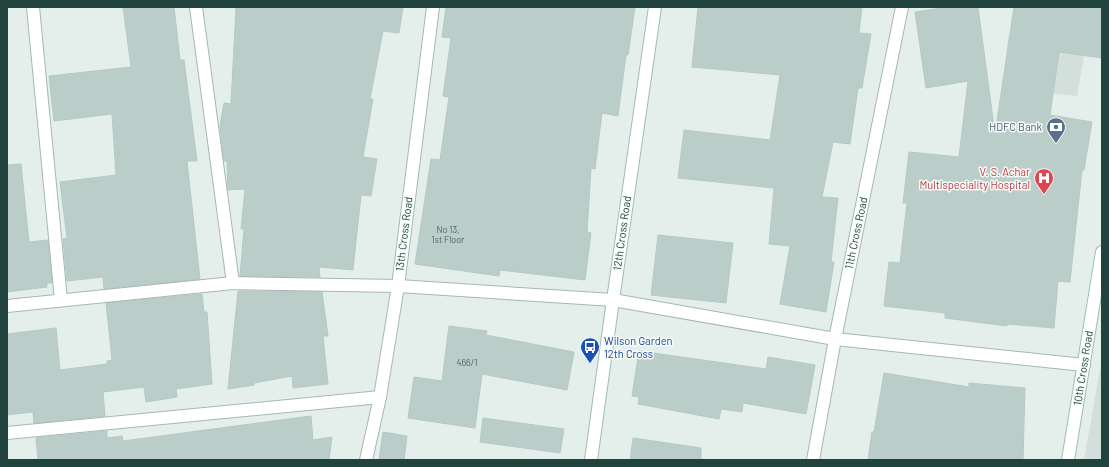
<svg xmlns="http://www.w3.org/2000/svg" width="1109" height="467" font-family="Barlow,sans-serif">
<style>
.built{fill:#d2dfda}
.building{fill:#bbcdc8;stroke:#b5c9c4}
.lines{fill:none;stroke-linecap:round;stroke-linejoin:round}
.minor-casing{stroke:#a6b8b4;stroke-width:14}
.secondary-casing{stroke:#a1bcb6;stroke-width:14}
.minor{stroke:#fff;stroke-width:12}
.secondary{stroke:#fff;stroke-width:12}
.labels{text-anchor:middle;stroke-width:3;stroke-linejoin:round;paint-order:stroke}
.number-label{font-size:9px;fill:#486660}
.service-label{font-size:11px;fill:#4e5e75;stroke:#f5fbf8;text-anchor:end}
.health-label{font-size:11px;fill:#be3a42;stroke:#f5fbf8;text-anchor:end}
.street-label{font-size:11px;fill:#21433e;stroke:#f5fbf8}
.transit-label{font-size:11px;fill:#164399;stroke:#f5fbf8;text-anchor:start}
</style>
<rect width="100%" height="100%" fill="#e4efeb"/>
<g class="built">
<path d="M1008,38L1085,51L1077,96L1006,89Z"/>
<path d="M1102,358V460H1084Z"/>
</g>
<g class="building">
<path d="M123,7H174L180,60H184L197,161H187L200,279L104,289L103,277L67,281L63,239L67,238L60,182L116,175L112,114L54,121L49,76L131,67Z"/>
<path d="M236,7H403L399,33L383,31L370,99H373L363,157L377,159L371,196L361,195L353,270L319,267L320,277L240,276L244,229H241L245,189L228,190L227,161H224L220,126L224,103L231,104Z"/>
<path d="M446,7H635L628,55H626L618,116L602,113L595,169L591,168L587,232L591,233L585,280L500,270L499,276L415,264L431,159L440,160L449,97L443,96L451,38L442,37Z"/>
<path d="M698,7H862L859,33L871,34L862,88H858L850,144L833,142L822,197L838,198L831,262H834L826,312L780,304L790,246L769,244L774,188L678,178L684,130L770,140L780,75L692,67Z"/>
<path d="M949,7H978L995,134L1014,7H1102V58L1059,52L1050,115L1092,122L1084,170H1082L1070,282L1058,281L1054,328L1007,324V326L945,318V313L884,306L889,262L900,263L907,203H903L909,152L959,157L968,81L926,88L915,12Z"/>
<path d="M21,164L29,242L48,240L52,283H47V287L7,292V165Z"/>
<path d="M658,235L733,243L726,303L651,295Z"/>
<path d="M238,291L322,292L328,336H323L328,384L293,388L292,376L254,383V385L228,389Z"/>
<path d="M202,294L204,312H207L212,384L176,389L177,397L146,402L144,387L103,392L105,416L34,423L33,412L7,415V334L56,328L60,370L107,364V361L112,360L106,303Z"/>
<path d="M449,326L487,331L486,335L574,352L567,390L482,374L475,428L408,418L414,377L442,381Z"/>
<path d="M639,351L766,369L768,357L815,365L806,414L743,403L742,412L721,409L719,419L638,404L639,397L632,396Z"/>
<path d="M884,373L969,387V383L1025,388L1023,460H868L872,432H874Z"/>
<path d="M311,416L313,440L332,437L329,460H38L36,438L107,431V438L122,436L123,441Z"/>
<path d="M483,418L564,429L560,453L480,442Z"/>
<path d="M383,432L407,436L404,460H379Z"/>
<path d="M633,438L701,448V460H630Z"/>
</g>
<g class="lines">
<defs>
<g id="minor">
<path d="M33,7L61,300"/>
<path d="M196,7L233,283"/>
<path d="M7,306L233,283L398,286L613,300L835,339L1084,365"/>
<path d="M7,433L380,397"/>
<path d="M366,460L380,397L398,286L433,7"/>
<path d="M813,460L835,339L902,7"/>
</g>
<g id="secondary">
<path d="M591,460L613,300L655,7"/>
<path d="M1068,460L1102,252"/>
</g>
</defs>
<use href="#minor" class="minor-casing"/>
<use href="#secondary" class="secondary-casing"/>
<use href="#minor" class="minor"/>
<use href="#secondary" class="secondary"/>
</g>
<defs>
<symbol id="bank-pin" viewBox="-11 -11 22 30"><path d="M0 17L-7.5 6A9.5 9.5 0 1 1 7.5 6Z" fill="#5c6f8a" stroke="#f5fbf8"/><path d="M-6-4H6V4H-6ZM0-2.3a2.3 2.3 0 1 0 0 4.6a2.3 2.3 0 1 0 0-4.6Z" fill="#fff"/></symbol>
<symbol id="hospital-pin" viewBox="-11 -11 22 30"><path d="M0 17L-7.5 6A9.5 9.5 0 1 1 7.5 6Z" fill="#e0444e" stroke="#f5fbf8"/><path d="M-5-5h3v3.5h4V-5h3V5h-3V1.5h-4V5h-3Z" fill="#fff"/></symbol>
<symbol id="bus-pin" viewBox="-11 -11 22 30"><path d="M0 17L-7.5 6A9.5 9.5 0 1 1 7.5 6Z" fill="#1a4fb4" stroke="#f5fbf8"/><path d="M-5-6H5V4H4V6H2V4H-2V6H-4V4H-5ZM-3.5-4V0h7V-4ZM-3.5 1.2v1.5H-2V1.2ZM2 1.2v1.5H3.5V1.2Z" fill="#fff"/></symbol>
</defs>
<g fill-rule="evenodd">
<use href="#bank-pin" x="1045" y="116" width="22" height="30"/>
<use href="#hospital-pin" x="1033" y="167" width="22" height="30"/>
<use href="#bus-pin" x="579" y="336" width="22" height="30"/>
</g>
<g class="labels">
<g class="number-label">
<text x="448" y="233">No 13,<tspan x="448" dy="10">1st Floor</tspan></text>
<text x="467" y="366">466/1</text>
</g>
<g class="service-label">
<text x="1042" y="131">HDFC Bank</text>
</g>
<g class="health-label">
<text x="1030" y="176">V. S. Achar<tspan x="1030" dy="13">Multispeciality Hospital</tspan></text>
</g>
<g class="street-label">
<text transform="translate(622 233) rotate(-82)" y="4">12th Cross Road</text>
<text transform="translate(856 233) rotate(-78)" y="4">11th Cross Road</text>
<text transform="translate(404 234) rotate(-83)" y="4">13th Cross Road</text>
<text transform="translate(1083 368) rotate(-81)" y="4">10th Cross Road</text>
</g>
<g class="transit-label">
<text x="604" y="345">Wilson Garden<tspan x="604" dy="13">12th Cross</tspan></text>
</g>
</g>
<rect width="1109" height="467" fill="none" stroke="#21433e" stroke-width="16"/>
</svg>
